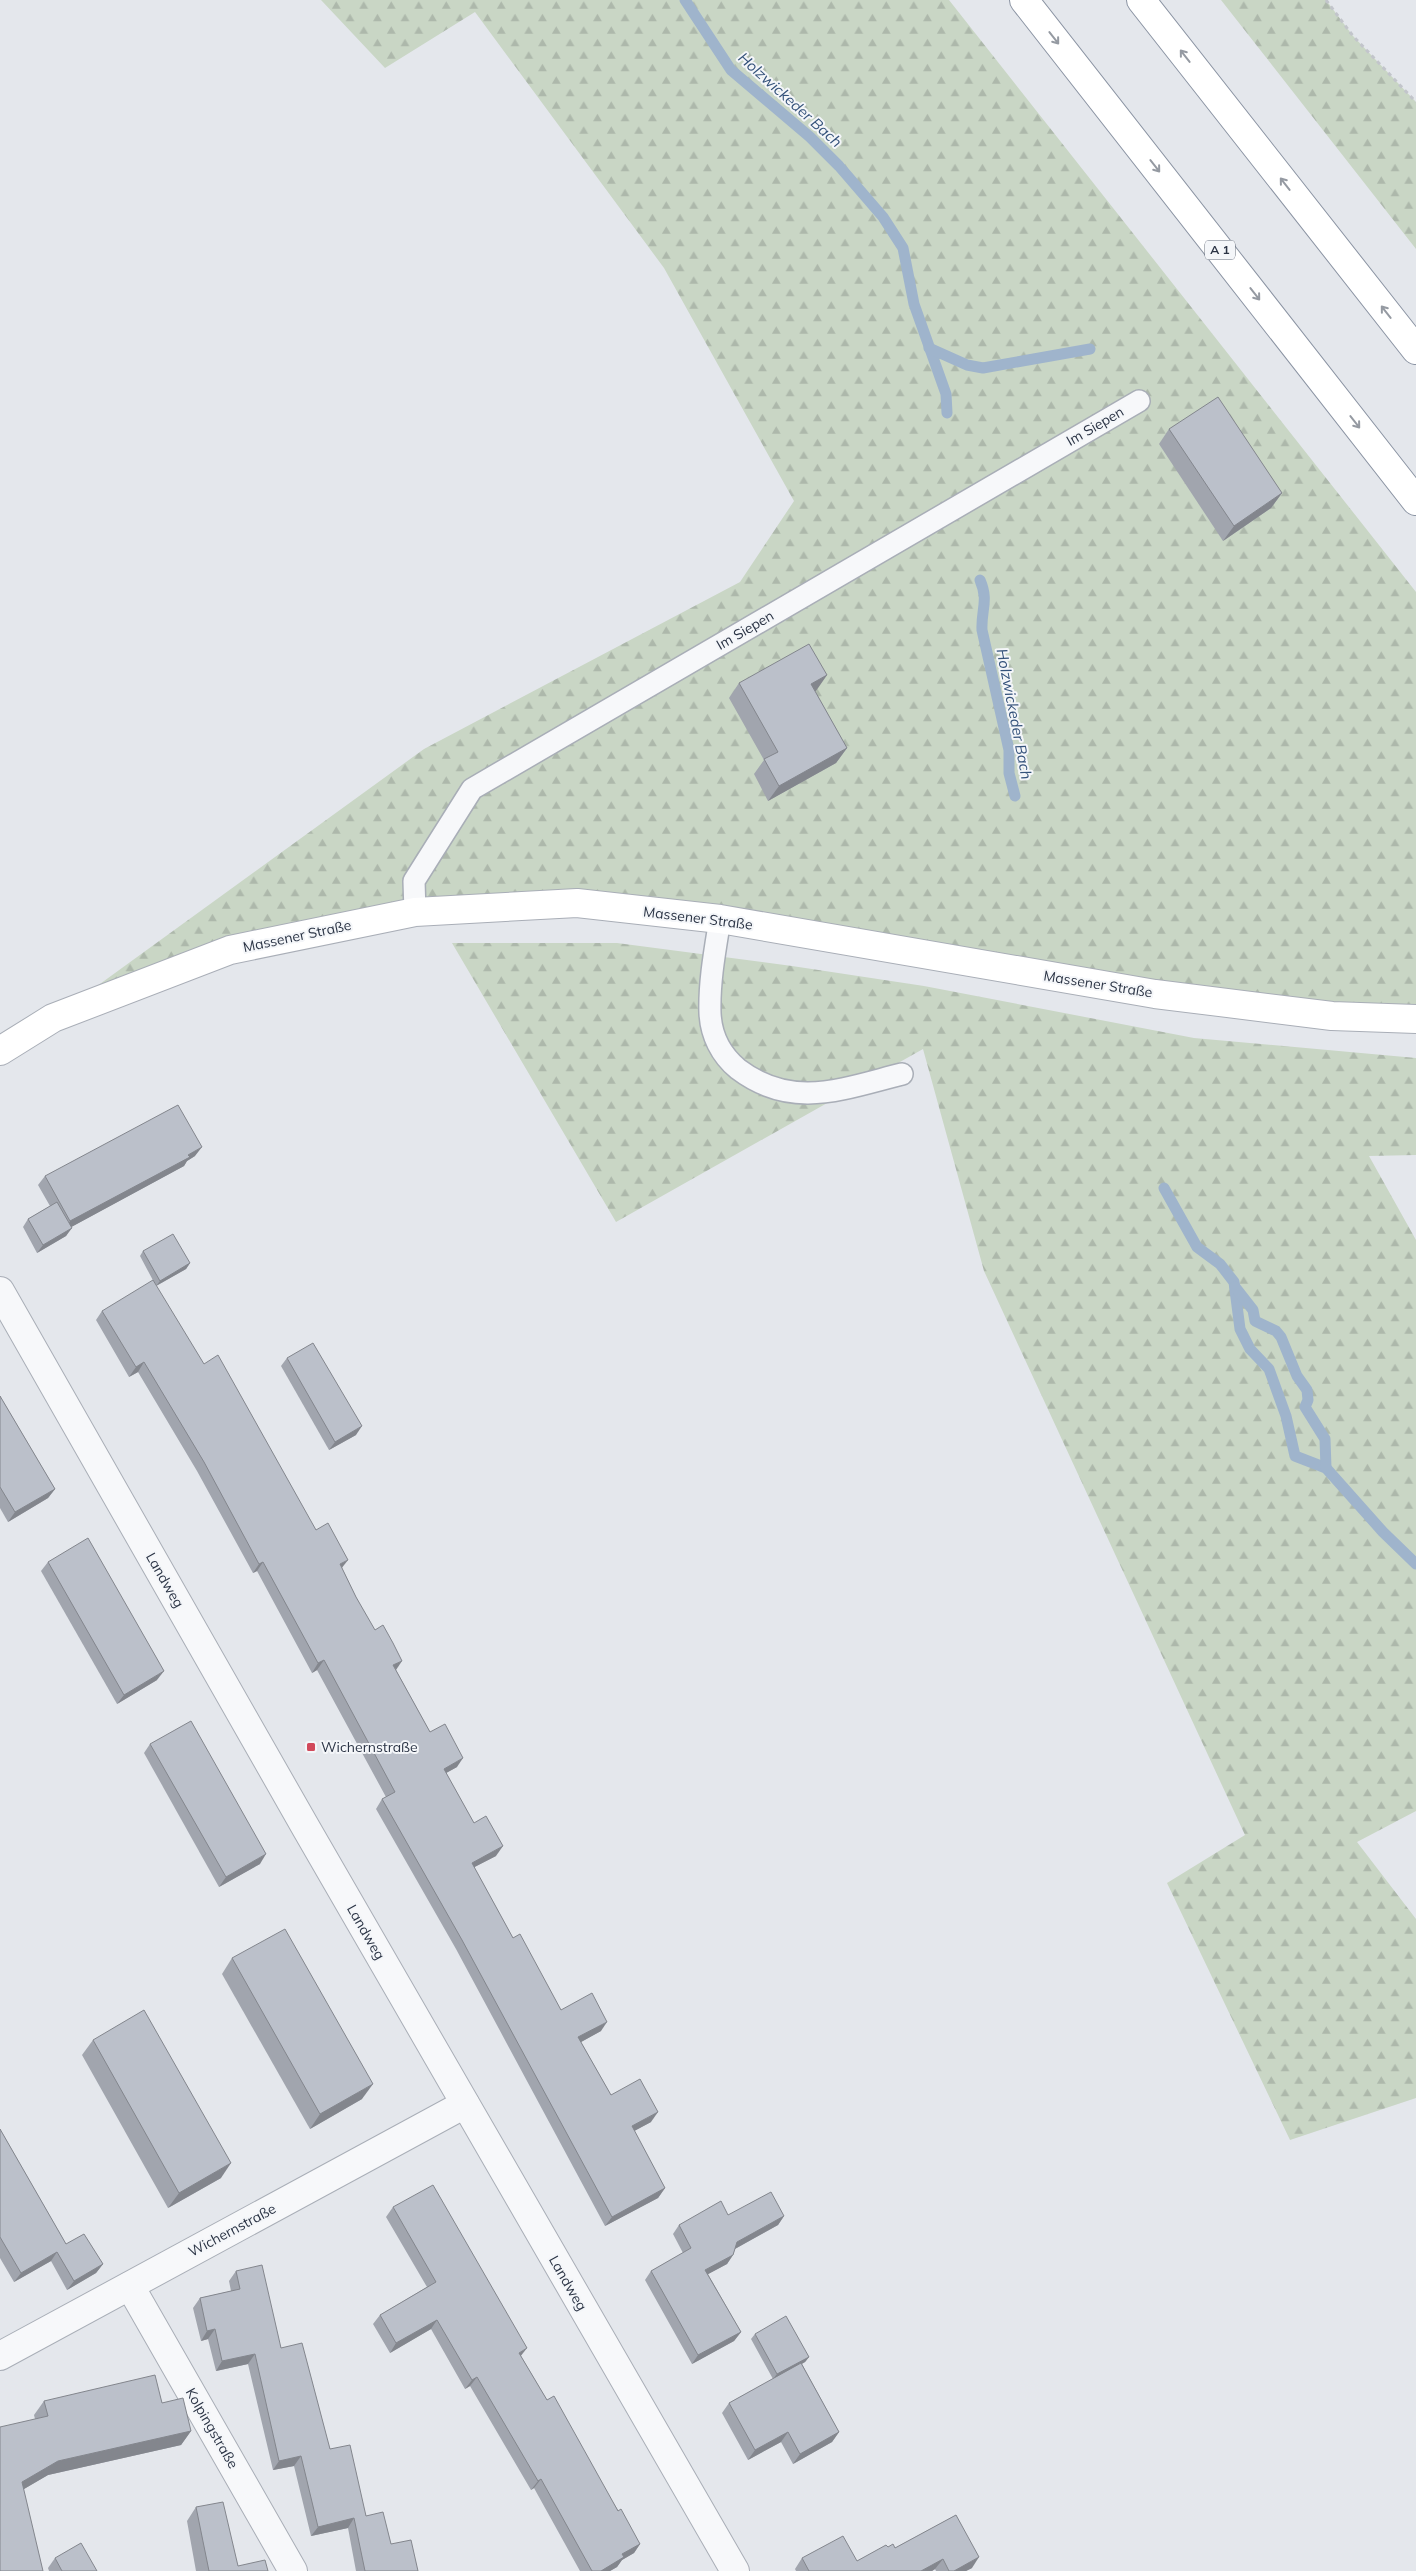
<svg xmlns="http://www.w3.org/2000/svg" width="1416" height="2571" font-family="Mulish,sans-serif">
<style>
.forest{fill:url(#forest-firs)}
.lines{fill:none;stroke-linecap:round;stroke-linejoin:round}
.stream{stroke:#9fb4cc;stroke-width:11}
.lane-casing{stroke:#a9aeb7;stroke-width:24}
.street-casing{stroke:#a9aeb7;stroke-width:30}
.secondary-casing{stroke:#a9aeb7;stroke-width:30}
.highway-casing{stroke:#8b94a3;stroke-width:30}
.path{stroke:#c2c5cb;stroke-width:3;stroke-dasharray:4 4;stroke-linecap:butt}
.lane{stroke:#f7f8fa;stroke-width:21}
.street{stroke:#f7f8fa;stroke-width:28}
.secondary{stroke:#fff;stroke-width:28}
.highway{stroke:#fff;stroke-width:28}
.wall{fill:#a1a5ae}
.shaded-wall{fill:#83868d}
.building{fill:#bbc0ca;stroke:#83868d}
.oneway{stroke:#959aa2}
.poi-dot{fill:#d1495b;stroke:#f4f6f9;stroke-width:2}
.labels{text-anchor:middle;stroke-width:4;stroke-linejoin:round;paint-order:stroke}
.shield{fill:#f4f6f9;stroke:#676e7b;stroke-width:1}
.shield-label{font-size:12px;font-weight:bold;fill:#2b3445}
.street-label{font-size:14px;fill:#2b3445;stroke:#f4f6f9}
.poi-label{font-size:14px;fill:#2b3445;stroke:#f4f6f9;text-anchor:start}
.water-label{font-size:15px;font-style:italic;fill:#34527a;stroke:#f4f6f9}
</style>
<defs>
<pattern id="forest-firs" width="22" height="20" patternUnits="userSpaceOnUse" patternTransform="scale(1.25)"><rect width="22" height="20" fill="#c9d6c5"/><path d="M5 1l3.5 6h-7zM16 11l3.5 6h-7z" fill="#adb8ab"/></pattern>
</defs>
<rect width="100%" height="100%" fill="#e4e7ec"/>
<g class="forest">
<path d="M321,0H949L1416,592V1019L577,903L230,950L53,1018L424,749L740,582L794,501L664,268L475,12L385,68Z"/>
<path d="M1221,0H1326L1353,36L1416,102V249Z"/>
<path d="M452,943H617L792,966L924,986L1194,1038L1416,1058V1155L1369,1156L1416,1240V1811L1357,1842L1416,1919V2098L1290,2140L1167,1883L1245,1835L984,1271L923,1049L616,1222Z"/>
</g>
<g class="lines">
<g class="stream">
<path d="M685,0L731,70L810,137L839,166L883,217L903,248L914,304L946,394L947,413"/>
<path d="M929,348L967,365L983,368L1090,349"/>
<path d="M980,580C989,601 981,609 982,630L1009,750V773L1015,796"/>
<path d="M1164,1188L1197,1247L1220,1264L1234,1282L1240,1329L1250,1349L1269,1369L1286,1416L1295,1456L1326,1468L1383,1532L1416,1564"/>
<path d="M1235,1287L1253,1310L1255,1321L1276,1331L1281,1337L1297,1376L1307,1390L1308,1400L1305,1407L1325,1439L1326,1468"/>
</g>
<defs>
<g id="lane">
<path d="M415,912L414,881L472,789L1139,401"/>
<path d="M720,919C715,950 709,982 710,1013C711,1035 721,1055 738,1069C792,1110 842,1089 902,1074"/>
</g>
<g id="street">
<path d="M0,1291L306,1828L735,2571"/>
<path d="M130,2286L293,2571"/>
<path d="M0,2356L465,2104"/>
</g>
<path id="secondary" d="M0,1051L53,1018L230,950L415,912L577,903L720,919L1155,994L1332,1016L1416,1019"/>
<g id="highway">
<path d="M1024,0L1416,501"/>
<path d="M1141,0L1416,350"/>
</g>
</defs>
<use href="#lane" class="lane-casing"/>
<use href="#street" class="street-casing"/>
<use href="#secondary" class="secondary-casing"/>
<use href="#highway" class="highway-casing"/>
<path class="path" d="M1326,0L1353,36L1416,102"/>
<use href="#lane" class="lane"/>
<use href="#street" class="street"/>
<use href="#secondary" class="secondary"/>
<use href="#highway" class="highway"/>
</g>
<g class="wall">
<path d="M1169,429L1282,493L1271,508L1223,541L1159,444Z"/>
<path d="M827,675L815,691L847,748L836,763L768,801L754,774L764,760L729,698L739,683Z"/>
<path d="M195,1156L187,1161L184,1166L71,1227L66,1236L37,1253L23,1227L28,1219L50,1206L38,1185L45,1176Z"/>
<path d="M143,1251L190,1263L186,1269L156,1286L140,1256Z"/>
<path d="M102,1311L204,1364L316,1530L342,1568L356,1597L430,1732L457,1767L446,1773L474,1823L496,1856L474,1867L513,1938L561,2010L601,2031L581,2042L611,2095L651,2122L634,2131L665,2188L658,2198L605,2226L456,1949L376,1809L382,1799L386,1797L317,1670L312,1673L257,1571L253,1573L197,1471L138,1372L129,1377L96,1320Z"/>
<path d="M287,1358L356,1435L329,1450L281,1366Z"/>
<path d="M0,1396L55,1489L48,1498L8,1522L0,1508Z"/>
<path d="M48,1562L157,1680L117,1704L41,1571Z"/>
<path d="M150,1744L260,1864L219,1887L144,1753Z"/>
<path d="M232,1958L362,2099L310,2129L222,1974Z"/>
<path d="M93,2040L221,2178L168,2208L82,2055Z"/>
<path d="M0,2129L66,2244L103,2264L96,2273L67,2290L51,2261L14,2282L0,2258Z"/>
<path d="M393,2207L521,2356L547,2400L640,2544L634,2553L622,2560L617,2567L610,2571H580L534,2488L531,2490L470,2386L465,2389L431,2329L390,2353L373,2324L380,2315L427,2287L386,2217Z"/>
<path d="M728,2215L784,2216L778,2225L735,2249L733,2255L727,2264L708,2274L741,2332L734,2341L692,2364L645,2280L651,2271L683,2253L673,2234L679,2225Z"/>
<path d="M236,2271L281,2348L330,2449L366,2516L391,2544L418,2571H356L348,2528L311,2536L294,2466L273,2470L248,2364L216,2371L208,2339L201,2341L193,2308L200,2298L231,2291L229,2281Z"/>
<path d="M755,2334L809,2357L805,2362L802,2364L839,2432L832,2442L793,2464L781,2442L748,2460L722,2413L729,2403L773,2379L751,2339Z"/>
<path d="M44,2401L162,2403L191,2431L181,2445L48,2475L24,2489L0,2571L35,2419L34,2415Z"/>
<path d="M196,2507L238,2566L268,2571H196L187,2521Z"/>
<path d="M956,2515L972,2568L966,2571H936L935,2569L932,2571H796L795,2569L802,2558L857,2561L888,2547L895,2548Z"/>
<path d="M55,2558L97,2571H49L48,2568Z"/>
</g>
<g class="shaded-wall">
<path d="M1282,493L1271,508L1223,541L1234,526Z"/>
<path d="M827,675L816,691L800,699L811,684Z"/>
<path d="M847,748L836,763L768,801L779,786Z"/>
<path d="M202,1147L195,1156L187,1161L184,1166L64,1231L70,1221Z"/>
<path d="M72,1228L66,1236L37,1253L43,1245Z"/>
<path d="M190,1263L186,1269L156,1286L160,1281Z"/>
<path d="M144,1362L138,1372L129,1377L136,1367Z"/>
<path d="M362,1426L356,1435L329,1450L335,1442Z"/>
<path d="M55,1489L48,1498L8,1522L15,1512Z"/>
<path d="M348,1560L341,1569L340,1564Z"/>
<path d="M263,1562L257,1571L253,1573L259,1564Z"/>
<path d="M324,1660L317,1670L312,1673L318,1663Z"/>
<path d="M402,1661L396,1670L393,1665Z"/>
<path d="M164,1671L157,1680L117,1704L124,1695Z"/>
<path d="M463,1758L457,1767L437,1778L444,1769Z"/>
<path d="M503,1846L496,1856L465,1872L472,1863Z"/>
<path d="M266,1854L260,1864L219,1887L226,1877Z"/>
<path d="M607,2022L601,2031L572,2047L578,2037Z"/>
<path d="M373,2084L362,2099L310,2129L320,2114Z"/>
<path d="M658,2112L651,2122L625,2136L632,2126Z"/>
<path d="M231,2163L221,2178L168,2208L179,2193Z"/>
<path d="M665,2188L658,2198L605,2226L612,2217Z"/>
<path d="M784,2216L778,2225L731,2251L737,2242Z"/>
<path d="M57,2252L51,2261L14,2282L21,2273Z"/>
<path d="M733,2255L727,2264L699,2279L705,2270Z"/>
<path d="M103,2264L96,2273L67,2290L74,2281Z"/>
<path d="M437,2320L431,2329L390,2353L396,2343Z"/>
<path d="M215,2329L208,2339L201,2341L207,2331Z"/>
<path d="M741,2332L734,2341L692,2364L698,2355Z"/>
<path d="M527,2348L520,2357L519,2353Z"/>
<path d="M255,2354L248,2364L216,2371L222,2361Z"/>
<path d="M809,2357L805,2362L773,2379L777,2374Z"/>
<path d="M477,2377L470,2386L465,2389L472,2380Z"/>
<path d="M191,2431L181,2445L48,2475L12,2496L22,2482L58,2461Z"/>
<path d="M788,2432L781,2442L748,2460L755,2450Z"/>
<path d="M839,2432L832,2442L793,2464L800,2454Z"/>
<path d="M301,2456L294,2466L273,2470L279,2461Z"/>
<path d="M541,2479L534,2488L531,2490L538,2481Z"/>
<path d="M354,2518L348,2528L311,2536L318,2527Z"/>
<path d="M640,2544L634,2553L622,2560L617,2567L610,2571H601L622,2554Z"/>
<path d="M979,2557L972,2568L966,2571H954Z"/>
<path d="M943,2559L935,2569L932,2571H921Z"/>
</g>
<g class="building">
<path d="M1218,397L1282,493L1234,526L1169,429Z"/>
<path d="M809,644L827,675L811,684L847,748L779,786L764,759L778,752L739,683Z"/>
<path d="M178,1105L202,1147L188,1155L190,1157L70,1221L45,1176Z"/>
<path d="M57,1202L72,1228L43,1245L28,1219Z"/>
<path d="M173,1234L190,1263L160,1281L143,1251Z"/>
<path d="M153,1280L204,1364L218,1355L316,1530L328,1523L348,1560L340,1564L356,1597L375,1630L383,1625L393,1643L402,1661L393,1665L430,1732L445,1724L463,1758L444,1769L474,1823L486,1816L503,1846L472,1863L513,1938L520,1934L561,2010L592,1993L607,2022L578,2037L611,2095L640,2079L658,2112L632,2126L665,2188L612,2217L462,1940L382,1799L395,1792L324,1660L318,1663L263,1562L259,1564L204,1462L144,1362L136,1367L102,1311Z"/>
<path d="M313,1343L362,1426L335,1442L287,1358Z"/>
<path d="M0,1396L55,1489L15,1512L0,1487Z"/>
<path d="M88,1538L164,1671L124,1695L48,1562Z"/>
<path d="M191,1721L266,1854L226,1877L150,1744Z"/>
<path d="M285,1929L373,2084L320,2114L232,1958Z"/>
<path d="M144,2010L231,2163L179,2193L93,2040Z"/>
<path d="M0,2129L66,2244L84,2234L103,2264L74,2281L57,2252L21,2273L0,2237Z"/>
<path d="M433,2185L527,2348L519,2353L547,2400L554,2396L618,2511L621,2509L640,2544L622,2554L624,2557L601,2571H592L541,2479L538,2481L477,2377L472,2380L437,2320L396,2343L380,2315L436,2282L393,2207Z"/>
<path d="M771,2192L784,2216L737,2242L733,2255L705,2270L741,2332L698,2355L651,2271L691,2248L679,2225L721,2201L728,2215Z"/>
<path d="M262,2265L281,2348L302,2343L330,2449L350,2445L366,2516L383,2512L391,2544L411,2540L418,2571H365L354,2518L318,2527L301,2456L279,2461L255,2354L222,2361L215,2329L207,2331L200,2298L240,2289L236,2271Z"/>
<path d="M786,2316L809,2357L777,2374L755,2334Z"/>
<path d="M801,2363L839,2432L800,2454L788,2432L755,2450L729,2403Z"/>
<path d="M155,2375L162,2403L183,2398L191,2431L58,2461L22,2482L43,2571H0V2427L48,2416L44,2401Z"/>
<path d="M223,2502L238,2566L265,2560L268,2571H209L196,2507Z"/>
<path d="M956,2515L979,2557L954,2571H949L943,2559L921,2571H809L802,2558L843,2536L857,2561L886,2545L888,2547L893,2544L895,2548Z"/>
<path d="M81,2543L97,2571H62L55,2558Z"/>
</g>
<defs><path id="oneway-shaft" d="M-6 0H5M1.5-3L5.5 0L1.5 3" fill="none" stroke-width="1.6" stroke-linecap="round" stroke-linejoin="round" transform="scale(1.25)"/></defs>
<g class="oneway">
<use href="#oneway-shaft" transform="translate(1054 38) rotate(52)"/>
<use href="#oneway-shaft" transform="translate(1185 56) rotate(-128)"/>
<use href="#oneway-shaft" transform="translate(1155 166) rotate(52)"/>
<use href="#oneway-shaft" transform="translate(1285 184) rotate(-128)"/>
<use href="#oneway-shaft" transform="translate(1255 294) rotate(52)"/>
<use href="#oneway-shaft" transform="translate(1386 312) rotate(-128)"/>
<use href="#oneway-shaft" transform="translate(1355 422) rotate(52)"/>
</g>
<rect class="poi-dot" x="306" y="1742" width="10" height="10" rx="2.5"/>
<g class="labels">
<rect class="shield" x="1205" y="240.5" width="30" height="19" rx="4"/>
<g class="shield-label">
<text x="1220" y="254">A 1</text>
</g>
<g class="street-label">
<text transform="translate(1095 426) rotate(-30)" y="5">Im Siepen</text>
<text transform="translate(745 630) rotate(-30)" y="5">Im Siepen</text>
<text transform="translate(698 918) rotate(7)" y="5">Massener Straße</text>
<text transform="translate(297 936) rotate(-12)" y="5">Massener Straße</text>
<text transform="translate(1098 984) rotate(9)" y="5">Massener Straße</text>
<text transform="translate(165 1580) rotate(60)" y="5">Landweg</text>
<text transform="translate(366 1932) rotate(60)" y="5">Landweg</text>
<text transform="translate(232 2230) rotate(-28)" y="5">Wichernstraße</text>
<text transform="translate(568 2283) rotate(60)" y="5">Landweg</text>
<text transform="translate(212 2428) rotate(60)" y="5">Kolpingstraße</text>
</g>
<g class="poi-label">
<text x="321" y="1752">Wichernstraße</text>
</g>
<g class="water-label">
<text transform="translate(790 100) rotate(42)" y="5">Holzwickeder Bach</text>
<text transform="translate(1014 714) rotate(79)" y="5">Holzwickeder Bach</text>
</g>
</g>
</svg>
